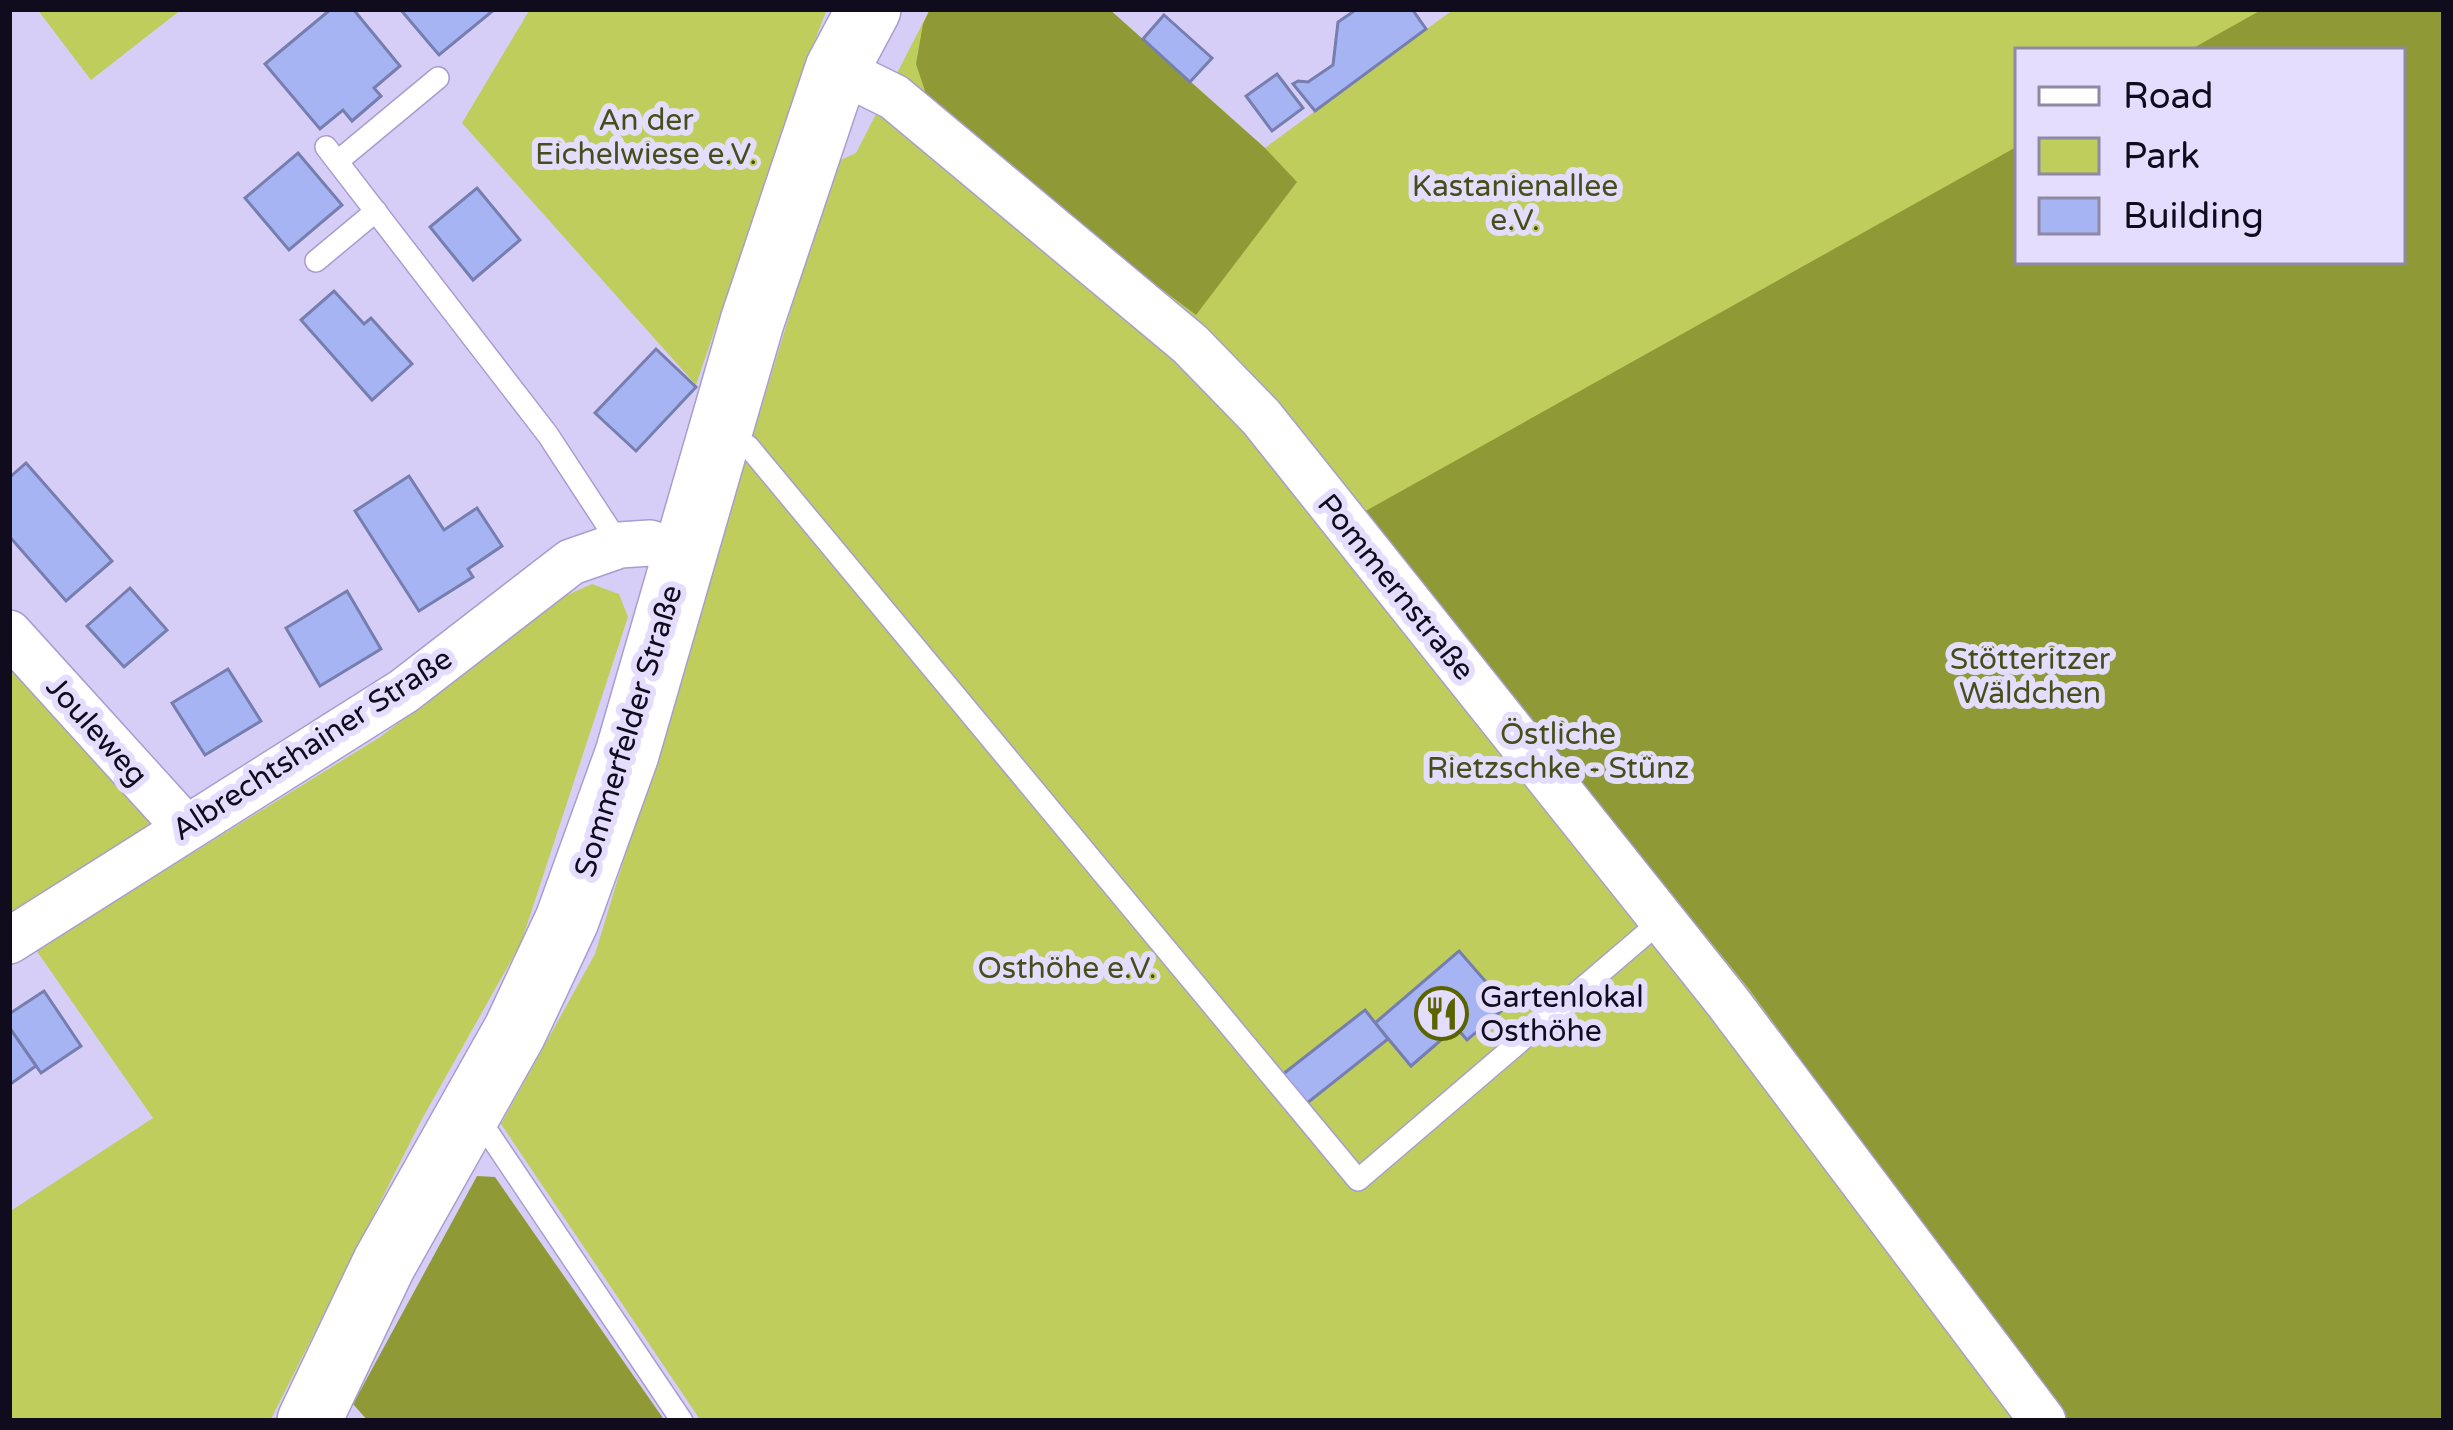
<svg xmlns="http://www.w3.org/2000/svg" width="2453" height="1430" font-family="'Varela Round',sans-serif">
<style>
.green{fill:#bfcd5d;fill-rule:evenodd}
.forest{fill:#8f9a37}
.building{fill:#a7b4f4;stroke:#757eae;stroke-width:3}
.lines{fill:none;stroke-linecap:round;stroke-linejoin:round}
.service-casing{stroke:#a99dd0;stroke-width:24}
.minor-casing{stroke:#a99dd0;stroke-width:48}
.secondary-casing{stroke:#a99dd0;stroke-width:66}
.service{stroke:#fff;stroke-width:21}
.minor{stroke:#fff;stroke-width:45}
.secondary{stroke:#fff;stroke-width:63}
.labels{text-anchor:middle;stroke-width:12;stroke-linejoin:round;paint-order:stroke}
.park-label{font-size:30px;fill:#484e1a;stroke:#e4ddfd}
.street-label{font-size:30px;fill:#100b1d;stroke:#e4ddfd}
.poi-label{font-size:30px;fill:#100b1d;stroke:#e4ddfd;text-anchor:start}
</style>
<rect width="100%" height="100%" fill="#d7cef8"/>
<g class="green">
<path d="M37,9H182L91,80Z"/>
<path d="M530,9H827L804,69L696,385L462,123Z"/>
<path d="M930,9H1109L1265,148L1454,9H1731L1734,12L1739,9H2444V1421H701L501,1124L595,954L836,162L856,153ZM2018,51H2402V261H2018Z"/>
<path d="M592,584L619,594L628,617L521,943L422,1119L270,1421H9V1212L153,1118L36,950L380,737L565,596Z"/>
<path d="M9,660L158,821L9,917Z"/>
</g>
<g class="forest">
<path d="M930,9H1109L1265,148L1297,182L1196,315L966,142L929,103L916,64L923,24Z"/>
<path d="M2263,9H2444V1421H2064L1749,989L1362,513L2018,146V261H2402V51H2188Z"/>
<path d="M477,1176L495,1177L665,1421H368L353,1404Z"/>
</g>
<g class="building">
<path d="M331,9H353L400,66L374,88L381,96L352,121L343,110L320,129L265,64Z"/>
<path d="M400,9H495L439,55Z"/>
<path d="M1357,9H1412L1426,29L1315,111L1293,84L1298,81L1308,82L1333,65L1338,22Z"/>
<path d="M1164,15L1212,58L1190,82L1143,39Z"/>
<path d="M1277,74L1303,108L1272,131L1246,96Z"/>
<path d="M298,153L342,205L289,250L245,198Z"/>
<path d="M477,188L520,240L473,280L430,227Z"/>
<path d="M334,291L364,324L371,318L412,364L372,400L301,320Z"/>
<path d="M656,349L696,387L636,451L595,413Z"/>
<path d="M26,463L112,561L66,601L9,536V478Z"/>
<path d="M409,476L444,530L477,508L502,546L468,569L473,577L419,611L355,511Z"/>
<path d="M130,588L167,630L124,667L87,626Z"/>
<path d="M347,591L381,649L320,686L286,628Z"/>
<path d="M228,669L261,721L205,755L172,703Z"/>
<path d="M1459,951L1507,1006L1467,1040L1456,1027L1411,1066L1375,1023Z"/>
<path d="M44,991L81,1046L41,1073L9,1027V1014Z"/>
<path d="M1365,1010L1388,1039L1306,1104L1283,1074Z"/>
<path d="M9,1027L36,1066L9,1085Z"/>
</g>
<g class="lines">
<defs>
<g id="service">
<path d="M326,147L548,435L620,545"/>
<path d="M338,161L438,78"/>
<path d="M316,261L376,211"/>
<path d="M748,446L1358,1180L1662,920"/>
<path d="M475,1113L682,1421"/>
</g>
<g id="minor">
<path d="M837,69L894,97L1190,344L1261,417L1727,1001L2043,1421"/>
<path d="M9,633L185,827"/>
<path d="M9,941L404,691L571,562L620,545L650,543L684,553"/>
</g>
<path id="secondary" d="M309,1421L384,1264L515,1031L567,920L627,754L752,322L837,69L869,9"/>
</defs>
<use href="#service" class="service-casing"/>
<use href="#minor" class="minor-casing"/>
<use href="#secondary" class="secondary-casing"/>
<use href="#service" class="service"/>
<use href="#minor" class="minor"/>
<use href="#secondary" class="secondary"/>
</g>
<defs>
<symbol id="restaurant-ring" viewBox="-11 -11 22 22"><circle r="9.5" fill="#e4ddfd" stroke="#5b6301" stroke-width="1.5"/><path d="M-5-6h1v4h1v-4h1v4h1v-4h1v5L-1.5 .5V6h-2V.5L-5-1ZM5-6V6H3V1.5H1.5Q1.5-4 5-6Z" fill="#5b6301"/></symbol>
</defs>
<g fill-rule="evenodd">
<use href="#restaurant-ring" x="1412" y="984" width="59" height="59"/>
</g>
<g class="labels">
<g class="park-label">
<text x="646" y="130">An der<tspan x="646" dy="34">Eichelwiese e.V.</tspan></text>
<text x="1515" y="196">Kastanienallee<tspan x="1515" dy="34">e.V.</tspan></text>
<text x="2030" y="669">Stötteritzer<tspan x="2030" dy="34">Wäldchen</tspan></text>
<text x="1558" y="744">Östliche<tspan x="1558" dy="34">Rietzschke - Stünz</tspan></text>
<text x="1067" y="978">Osthöhe e.V.</text>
</g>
<g class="street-label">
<text transform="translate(1396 587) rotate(51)" y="10">Pommernstraße</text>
<text transform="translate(97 731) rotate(48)" y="10">Jouleweg</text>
<text transform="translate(628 731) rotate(-73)" y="10">Sommerfelder Straße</text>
<text transform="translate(312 744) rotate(-33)" y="10">Albrechtshainer Straße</text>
</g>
<g class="poi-label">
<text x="1480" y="1007">Gartenlokal<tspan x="1480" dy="34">Osthöhe</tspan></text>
</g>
</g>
<rect width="2453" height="1430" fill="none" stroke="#100b1d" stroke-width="24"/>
<rect x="2015" y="48" width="390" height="216" fill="#e4ddfd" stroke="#8f89a3" stroke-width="3"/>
<rect x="2039" y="87" width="60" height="18" fill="#ffffff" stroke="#8f89a3" stroke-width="3"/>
<text x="2123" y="108" font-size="36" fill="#100b1d">Road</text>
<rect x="2039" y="138" width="60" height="36" fill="#bfcd5d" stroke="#8f89a3" stroke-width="3"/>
<text x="2123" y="168" font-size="36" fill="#100b1d">Park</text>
<rect x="2039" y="198" width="60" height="36" fill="#a7b4f4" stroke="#8f89a3" stroke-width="3"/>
<text x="2123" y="228" font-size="36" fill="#100b1d">Building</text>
</svg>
